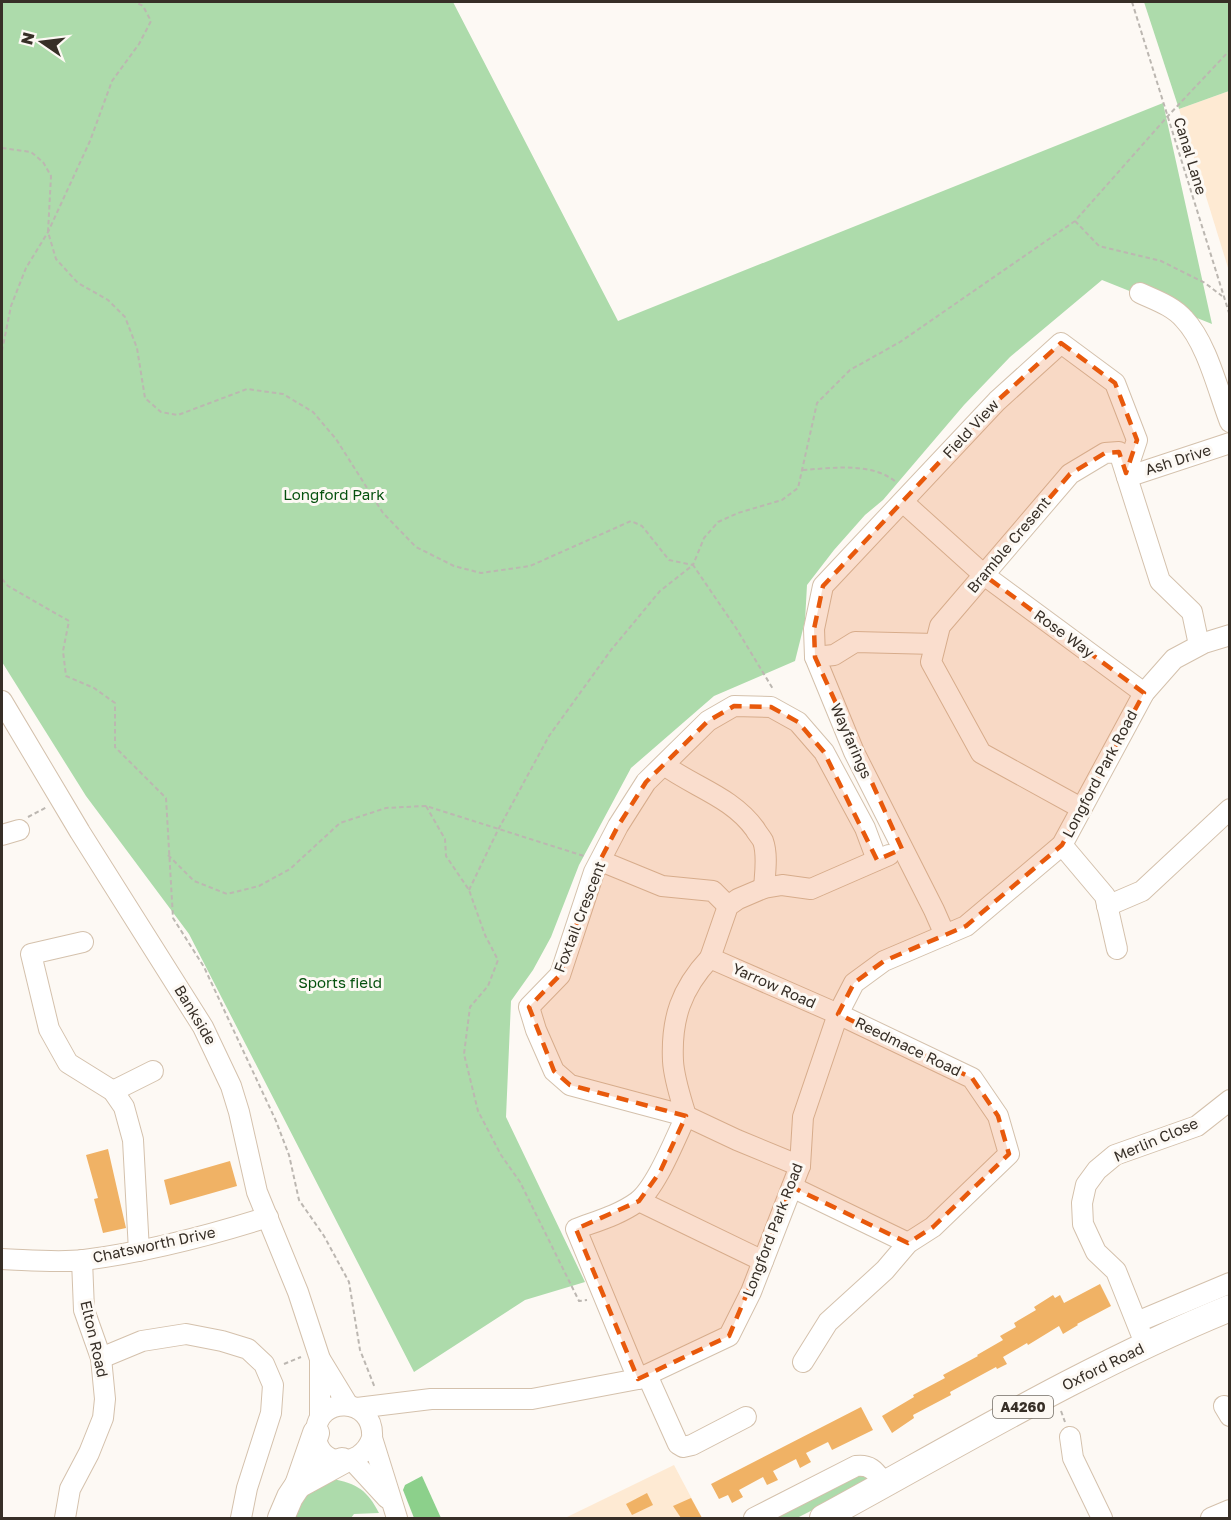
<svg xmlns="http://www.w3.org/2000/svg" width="1231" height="1520" font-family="'Golos Text',sans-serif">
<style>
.built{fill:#feead3}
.green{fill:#addbab}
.forest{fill:#8cd08b}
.building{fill:#f0b265}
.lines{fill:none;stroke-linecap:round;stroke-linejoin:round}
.minor-casing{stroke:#d4c1ac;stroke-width:22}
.major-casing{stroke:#d4c1ac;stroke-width:28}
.path{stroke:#bcb7b1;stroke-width:2;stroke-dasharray:4.5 3;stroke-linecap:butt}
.minor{stroke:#fff;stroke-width:20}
.major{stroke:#fff;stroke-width:26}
.marked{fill:#e8590c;fill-opacity:0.2;stroke:#e8590c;stroke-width:4.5;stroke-dasharray:12 8;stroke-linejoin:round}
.labels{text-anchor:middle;stroke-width:6;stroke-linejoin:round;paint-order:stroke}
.shield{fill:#fdf9f4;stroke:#726c64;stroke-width:1.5}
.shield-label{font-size:14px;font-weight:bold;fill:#372f27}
.street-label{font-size:15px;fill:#372f27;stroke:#fdf9f4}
.park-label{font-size:15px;fill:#05510e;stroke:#fdf9f4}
</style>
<rect width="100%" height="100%" fill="#fdf9f4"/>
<g class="built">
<path d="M1229,91V271L1179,109Z"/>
<path d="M674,1465L702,1518H565Z"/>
</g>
<g class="green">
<path d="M2,2H453L618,321L1163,103L1212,324L1102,280L1010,357L964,405L883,500L865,515L834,550L807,585L805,621L795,661L714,696L631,768L579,865L551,937L533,970L511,1001L506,1117L585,1282L525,1300L414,1372L189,934L86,796L2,662Z"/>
<path d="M1144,2H1229V91L1179,109Z"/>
<path d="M860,1468L871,1480L797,1518H770Z"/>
<path d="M332,1479C357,1483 368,1491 379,1513L354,1514L351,1518H294L308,1487Z"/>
</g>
<path class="forest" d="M422,1476L441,1518H414L403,1490L405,1485Z"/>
<g class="building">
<path d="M108,1149L126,1228L103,1233L94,1199L98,1198L86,1155Z"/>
<path d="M230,1161L237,1186L170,1205L164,1180Z"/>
<path d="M1100,1284L1111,1306L1077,1324L1078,1325L1063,1334L1059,1326L1028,1345L1027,1343L1003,1357L1007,1364L997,1369L996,1367L950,1392L951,1395L913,1415L914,1418L892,1433L882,1416L914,1397L913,1395L945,1378L943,1375L978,1356L977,1355L1003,1340L1000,1336L1016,1327L1014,1323L1036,1310L1034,1307L1053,1295L1055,1298L1060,1295L1064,1303Z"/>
<path d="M861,1407L873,1430L832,1450L828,1442L806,1453L811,1462L800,1468L796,1459L773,1471L778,1480L767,1485L763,1477L739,1490L743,1497L732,1503L728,1495L719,1499L711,1484Z"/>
<path d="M647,1493L653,1505L632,1515L626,1504Z"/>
<path d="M691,1498L702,1518H681L673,1506Z"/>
</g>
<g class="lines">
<defs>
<g id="minor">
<path d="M1140,293C1155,300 1173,306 1184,319C1207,343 1218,391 1230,422"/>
<path d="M1127,477L1230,443"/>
<path d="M903,502L984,575L1144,693"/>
<path d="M935,644L855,642L834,655L815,657L854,752L934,910L945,935"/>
<path d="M815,657L814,629L823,586L997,401L1061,343L1115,383L1137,440L1126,473"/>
<path d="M2,701L80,832L203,1027L231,1086L239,1112L257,1192L298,1292L320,1359L348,1405"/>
<path d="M664,765C694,787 732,797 755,829C757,833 761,837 763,841C768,855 765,873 764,888"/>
<path d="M1081,808L981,753L931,662L940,626L1070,474L1105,453L1119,452L1160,581L1192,612L1199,645"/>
<path d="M2,835L19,830"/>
<path d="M1062,845L1105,896L1117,949"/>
<path d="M601,861L662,886L713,891L728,906"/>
<path d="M1107,906L1142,891L1230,809"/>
<path d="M83,942L31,954L49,1029L68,1063L113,1091L124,1107L133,1140L139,1251"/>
<path d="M710,958L728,906L738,899L764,888L782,885L811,889L889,855"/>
<path d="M113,1091L153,1071"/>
<path d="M792,1187L908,1243"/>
<path d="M639,1201L763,1261"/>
<path d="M2,1259C29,1260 57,1263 84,1260C146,1252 208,1236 268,1217"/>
<path d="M1137,1322L1230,1283"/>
<path d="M1146,1346L1116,1271L1096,1252L1083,1224L1082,1203L1086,1185L1097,1170L1115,1155L1197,1126L1230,1100"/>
<path d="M101,1358L142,1341L186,1334L222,1341L248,1349L264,1364L273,1385L271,1413L247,1488L241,1518"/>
<path d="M320,1359V1417"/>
<path d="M803,1362L828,1322L885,1270L908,1243L933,1227L1009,1154L998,1116L972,1078L838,1014L710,958C681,989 671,1019 673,1061C674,1079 681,1099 686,1116L570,1085L554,1071L536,1030L529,1007L560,975L594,872L618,826L646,782L708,721L734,706L771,707L798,722L824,752L865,828L877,860"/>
<path d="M647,1375L678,1444L683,1447L692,1445L746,1417"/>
<path d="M638,1379L576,1229C597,1221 619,1215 637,1202C656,1188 675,1139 686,1116L737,1140L800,1166"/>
<path d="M1224,1406L1230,1416"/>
<path d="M357,1408L431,1399H532L638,1379L729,1336L751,1292L800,1166L803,1117L838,1014L854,983L884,961L966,926L1062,845L1144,693L1174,659L1204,643L1230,635"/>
<path d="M1070,1437L1073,1458L1102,1518"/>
<path d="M372,1438C361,1471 315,1467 316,1433C316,1395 375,1396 372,1438L397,1518"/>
<path d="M352,1460L387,1498"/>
<path d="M65,1518L70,1489L89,1453L103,1418L105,1399L101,1358L84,1310L82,1260"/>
<path d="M754,1518L856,1466C872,1464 876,1473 885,1484"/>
<path d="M1211,1518L1230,1510"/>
</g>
<g id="major">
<path d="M298,1485L342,1461"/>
<path d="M281,1518L290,1497L298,1485L316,1433"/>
<path d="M823,1518C957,1445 1088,1366 1230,1308"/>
</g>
</defs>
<use href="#minor" class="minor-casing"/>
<use href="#major" class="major-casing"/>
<g class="path">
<path d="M1132,2L1230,316"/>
<path d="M2,148L31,152L43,162L51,176L48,232L56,259L78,283L108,300L125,317L137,348L145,398L161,412L178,415L247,389L283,394L313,412L336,439L383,513L416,547L454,566L481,573L530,566L631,521L642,526L669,560L693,565L704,538L718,522L738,513L782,500L798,488L817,403L850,370L900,342L1075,221L1167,117L1230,50"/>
<path d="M1075,221L1099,246L1161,261L1205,283L1222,296"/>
<path d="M2,351L11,306L26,268L48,232L90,141L112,81L139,44L151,21L143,6L135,2"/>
<path d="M2,406V419"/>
<path d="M803,470C833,468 872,462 896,482"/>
<path d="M2,579L8,586L69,621L63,651L66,676L94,688L115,703V747L166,798L173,918L204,967L276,1121L289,1155L299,1200L324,1236L349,1282L360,1350L375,1388"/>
<path d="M426,806L445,839L446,856L469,890L485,935L498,960L488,986L470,1007L464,1054L478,1111L501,1155L520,1182L579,1301L587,1300"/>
<path d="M28,817L47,807"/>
<path d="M168,855L194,881L227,894L259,886L290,869L340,823L386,808L426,806L584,856"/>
<path d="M469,890L498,830L549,736L611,650L660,591L693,565L736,628L773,689"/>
<path d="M284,1364L301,1357"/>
<path d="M1061,1411L1065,1422"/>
</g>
<use href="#minor" class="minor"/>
<use href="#major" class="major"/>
</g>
<path class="marked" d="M1061,343L1115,383L1137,440L1126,473L1119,452L1105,453L1070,474L984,575L1144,693L1062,845L966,926L884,961L854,983L838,1014L972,1078L998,1116L1009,1154L933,1227L908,1243L792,1187L729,1336L638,1379L576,1229L639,1201L660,1172L686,1116L570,1085L554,1071L529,1007L560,975L594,872L618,826L646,782L708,721L734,706L771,707L798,722L824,752L877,860L902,849L815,657L814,629L823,586L997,401Z"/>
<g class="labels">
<rect class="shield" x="993" y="1396" width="60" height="22" rx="4.5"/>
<g class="shield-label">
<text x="1023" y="1412">A4260</text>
</g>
<g class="street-label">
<text transform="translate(1190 156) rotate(73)" y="5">Canal Lane</text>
<text transform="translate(971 429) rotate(-47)" y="5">Field View</text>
<text transform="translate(1178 460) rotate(-18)" y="5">Ash Drive</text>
<text transform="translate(1009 545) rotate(-50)" y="5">Bramble Cresent</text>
<text transform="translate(1064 634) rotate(36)" y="5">Rose Way</text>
<text transform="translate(851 741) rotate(66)" y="5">Wayfarings</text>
<text transform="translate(1100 774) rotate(-62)" y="5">Longford Park Road</text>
<text transform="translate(580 917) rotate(-69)" y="5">Foxtail Crescent</text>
<text transform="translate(774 986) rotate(24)" y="5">Yarrow Road</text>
<text transform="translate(195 1015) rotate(59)" y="5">Bankside</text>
<text transform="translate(908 1047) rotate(26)" y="5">Reedmace Road</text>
<text transform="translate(1156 1140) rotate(-23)" y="5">Merlin Close</text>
<text transform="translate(773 1230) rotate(-69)" y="5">Longford Park Road</text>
<text transform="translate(154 1245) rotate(-12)" y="5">Chatsworth Drive</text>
<text transform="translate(94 1339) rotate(77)" y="5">Elton Road</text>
<text transform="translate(1103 1367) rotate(-26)" y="5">Oxford Road</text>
</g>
<g class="park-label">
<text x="334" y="500">Longford Park</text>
<text x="340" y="988">Sports field</text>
</g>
</g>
<rect width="1231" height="1520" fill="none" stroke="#372f27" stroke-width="6"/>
<g transform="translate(42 42) rotate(284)" stroke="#fdf9f4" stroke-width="4.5" paint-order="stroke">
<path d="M0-4.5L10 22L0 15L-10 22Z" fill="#372f27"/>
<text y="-9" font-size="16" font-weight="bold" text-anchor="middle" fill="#372f27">N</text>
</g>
</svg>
